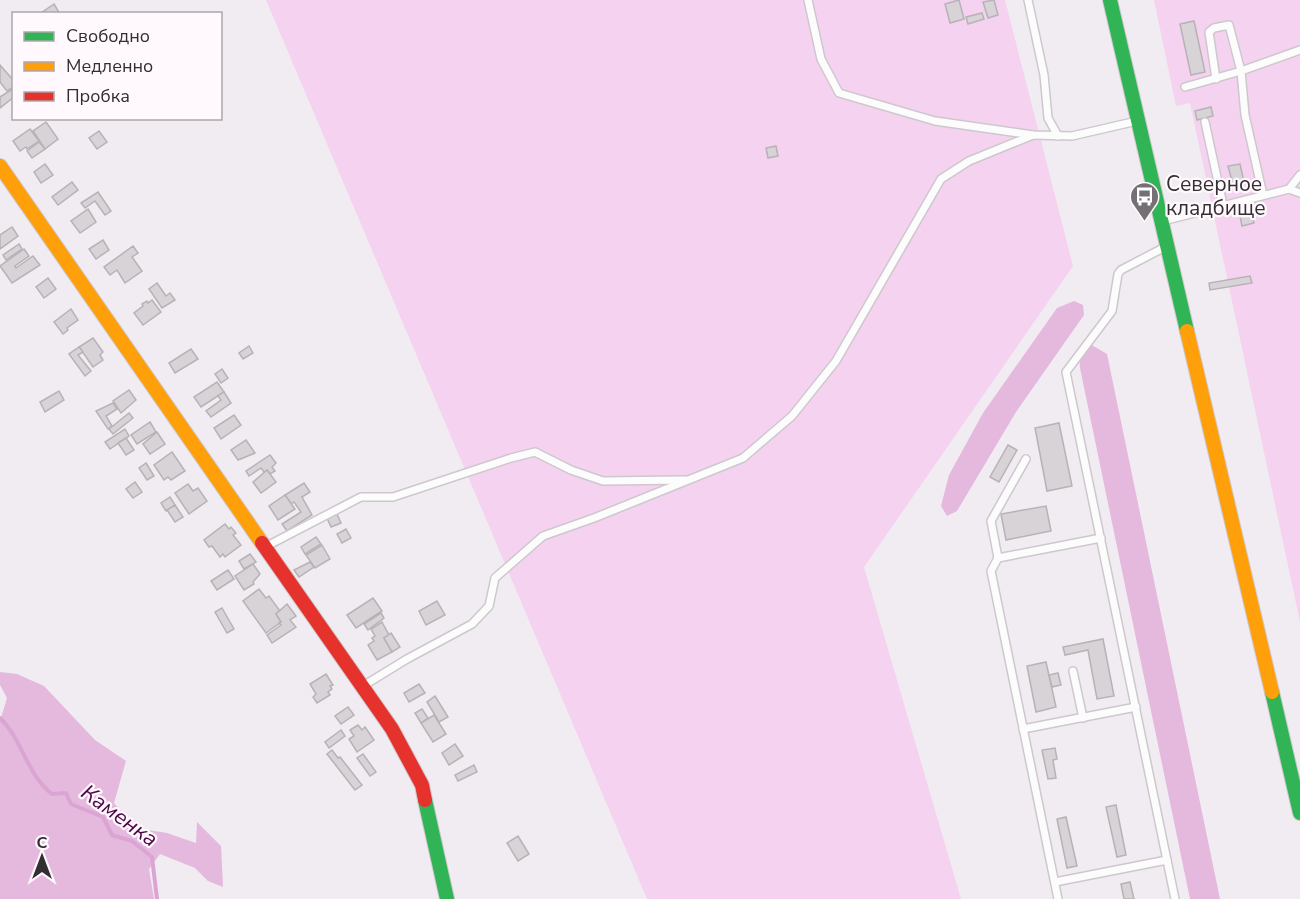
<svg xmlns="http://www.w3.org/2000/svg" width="1300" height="899" font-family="'Nunito Sans',sans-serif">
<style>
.green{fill:#f5d2ef}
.forest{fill:#e5b8de}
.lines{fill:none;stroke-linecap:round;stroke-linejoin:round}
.stream{stroke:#dba5d3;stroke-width:4}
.building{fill:#d7d3d7;stroke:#b6b2b6;stroke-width:1.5}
.lane-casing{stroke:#cdc8cc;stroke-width:10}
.fast-casing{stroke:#cdc8cc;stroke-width:16}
.slow-casing{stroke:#cdc8cc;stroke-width:16}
.jam-casing{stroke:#cdc8cc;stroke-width:16}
.lane{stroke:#fdfcfd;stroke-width:7}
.fast{stroke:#30b455;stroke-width:14}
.slow{stroke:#ff9f0a;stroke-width:14}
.jam{stroke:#e5322d;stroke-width:14}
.labels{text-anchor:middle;stroke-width:4.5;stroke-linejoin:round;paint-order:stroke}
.poi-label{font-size:21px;fill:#322e31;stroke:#fff8fd;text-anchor:start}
.water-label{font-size:22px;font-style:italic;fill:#4d0747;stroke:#fff8fd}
</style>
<rect width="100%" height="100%" fill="#f1ecf1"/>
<g class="green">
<path d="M266,0H1005L1073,266L864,567L961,899H647Z"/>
<path d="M1154,0H1300V622L1190,103L1176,106Z"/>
</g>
<g class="forest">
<path d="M1074,301L1083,305L1084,315L1016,412L957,511L947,516L941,506L949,475L983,413L1057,308Z"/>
<path d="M1090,344L1107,354L1220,899H1190L1080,368L1079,350Z"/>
<path d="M0,672L17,674L44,686L95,740L126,761L114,803L136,828L167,833L196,843L197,822L221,846L223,887L208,881L195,868L160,854L149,869L154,899H0V721L7,698L0,685Z"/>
</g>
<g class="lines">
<path class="stream" d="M0,718C22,739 27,775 52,794L66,793L71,804L103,817L112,835L132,841L152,857L157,899"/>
</g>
<g class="building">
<path d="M959,0L964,19L950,23L945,4Z"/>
<path d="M994,0L998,15L988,18L983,2Z"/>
<path d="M54,4L60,14H41V13Z"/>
<path d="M982,13L984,19L968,24L966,17Z"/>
<path d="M1194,21L1205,72L1191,75L1180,24Z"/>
<path d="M0,65L14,81V86L7,91L0,82Z"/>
<path d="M14,88V97L0,108V97Z"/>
<path d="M1211,107L1213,116L1197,120L1195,111Z"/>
<path d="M46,122L58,139L45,149L33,131Z"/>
<path d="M30,129L39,141L27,149L26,147L20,151L13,141Z"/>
<path d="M99,131L107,142L97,149L89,138Z"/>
<path d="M39,142L45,149L32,158L27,151Z"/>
<path d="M776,146L778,156L768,158L766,148Z"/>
<path d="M45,164L53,175L41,183L34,172Z"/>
<path d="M1240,164L1244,182L1233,185L1228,166Z"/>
<path d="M72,182L78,190L58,205L52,197Z"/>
<path d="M98,192L111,211L105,215L95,201L85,208L81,203Z"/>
<path d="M1249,203L1254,223L1242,226L1238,206Z"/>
<path d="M88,209L96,222L80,233L71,221Z"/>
<path d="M12,227L18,236L0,249V235Z"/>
<path d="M103,240L109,250L96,259L89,249Z"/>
<path d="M19,244L22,249L6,260L3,255Z"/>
<path d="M133,246L138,253L132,257L142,271L125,283L117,270L110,275L104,267Z"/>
<path d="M24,249L29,256L15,266L16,268L33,256L40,265L12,283L0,266Z"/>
<path d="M1250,276L1252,283L1210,290L1209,283Z"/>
<path d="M48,278L56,289L44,298L36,287Z"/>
<path d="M157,283L166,296L170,293L175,300L162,308L149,289Z"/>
<path d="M152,300L161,312L143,325L134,313L143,306L142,304L147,301L148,303Z"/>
<path d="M71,309L78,320L67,328L68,330L63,334L54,322Z"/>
<path d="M93,338L103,352L100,355L103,360L93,367L79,347Z"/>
<path d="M249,346L253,353L243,359L239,353Z"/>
<path d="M79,347L83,352L78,355L91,371L85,376L69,354Z"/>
<path d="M191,349L198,359L175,373L169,363Z"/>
<path d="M222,369L228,378L221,383L215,374Z"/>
<path d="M217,382L224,392L201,407L194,397Z"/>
<path d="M129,390L136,400L121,413L113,401Z"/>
<path d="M59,391L64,400L45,412L40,402Z"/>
<path d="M224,392L231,403L211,417L206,411L221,400L218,396Z"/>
<path d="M113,403L117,409L106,416L112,426L108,429L96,411Z"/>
<path d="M129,413L133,418L113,434L109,429Z"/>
<path d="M234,415L241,425L221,439L214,428Z"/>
<path d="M150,422L156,432L137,444L131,435Z"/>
<path d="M1059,423L1072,486L1047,491L1035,428Z"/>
<path d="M125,429L129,436L110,449L105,442Z"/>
<path d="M157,432L165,444L150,454L143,444Z"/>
<path d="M126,438L134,450L126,455L118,443Z"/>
<path d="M246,440L255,453L238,460L231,450Z"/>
<path d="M1008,445L1017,450L999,482L990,477Z"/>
<path d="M172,452L185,471L171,480L168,477L164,480L154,465Z"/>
<path d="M270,455L276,463L272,467L275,471L270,474L267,470L264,472L261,468L249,476L246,471Z"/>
<path d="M146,463L154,476L147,480L139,468Z"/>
<path d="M267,470L276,482L261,493L253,482Z"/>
<path d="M135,482L142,492L133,498L126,489Z"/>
<path d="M304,483L310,492L302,497L312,515L287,531L282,524L301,512L294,502L291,504L285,495Z"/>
<path d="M188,484L193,491L198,488L207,501L189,514L175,493Z"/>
<path d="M285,495L295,509L278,520L269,506Z"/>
<path d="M170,497L175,505L166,511L161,503Z"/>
<path d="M175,505L183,517L175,522L167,510Z"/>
<path d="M1046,506L1051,531L1006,540L1001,514Z"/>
<path d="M337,514L341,523L331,527L327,518Z"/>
<path d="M225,524L229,529L231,527L236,533L233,535L241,545L225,557L223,554L220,557L212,546L209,547L204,540Z"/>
<path d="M346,529L351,538L342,543L337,534Z"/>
<path d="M316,537L321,544L305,554L301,547Z"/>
<path d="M322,545L330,559L315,568L306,555Z"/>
<path d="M250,554L256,562L244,569L239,561Z"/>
<path d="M310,562L314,567L299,577L294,570Z"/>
<path d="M253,564L260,574L253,582L254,584L244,590L235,576Z"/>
<path d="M228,570L234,579L217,590L211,581Z"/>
<path d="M259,589L266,598L269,596L280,611L276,614L281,622L266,633L243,601Z"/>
<path d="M373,598L382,611L356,628L347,615Z"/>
<path d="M437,601L445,615L426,625L419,611Z"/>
<path d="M287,604L296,616L290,620L296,627L272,643L267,635L281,625L279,623L281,622L276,614Z"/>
<path d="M222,608L234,629L227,633L215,612Z"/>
<path d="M381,613L384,618L368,630L364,624Z"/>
<path d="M382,622L389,635L384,638L392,652L377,660L368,645L374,641L372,638L375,636L371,629Z"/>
<path d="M391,633L400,647L392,652L384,638Z"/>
<path d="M1103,639L1114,696L1097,699L1088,650L1065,655L1063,647Z"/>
<path d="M1046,662L1056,707L1036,712L1027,666Z"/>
<path d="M1058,673L1061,685L1052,687L1049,675Z"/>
<path d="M326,674L333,685L330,686L332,689L328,692L330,695L317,703L313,697L316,694L310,684Z"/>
<path d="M419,684L425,693L409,702L404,693Z"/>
<path d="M435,696L448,717L439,722L427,702Z"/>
<path d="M348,707L354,715L341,724L335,716Z"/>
<path d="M422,709L428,718L421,723L415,713Z"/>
<path d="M434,715L446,734L433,742L421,723Z"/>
<path d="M358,725L362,730L365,727L374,740L357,752L349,739L354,736L350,730Z"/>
<path d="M341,730L345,736L329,748L325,742Z"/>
<path d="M455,744L463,756L449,765L442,753Z"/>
<path d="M1055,748L1057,759L1053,760L1056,778L1048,779L1042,750Z"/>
<path d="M332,750L338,758L340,757L362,785L355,790L327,754Z"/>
<path d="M363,754L376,772L370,776L357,758Z"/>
<path d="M474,765L477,772L458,781L455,775Z"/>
<path d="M1116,805L1126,855L1117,857L1106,807Z"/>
<path d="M1066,817L1077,866L1067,868L1057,819Z"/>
<path d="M518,836L529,854L518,861L507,843Z"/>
<path d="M1130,882L1134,899H1124L1121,884Z"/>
</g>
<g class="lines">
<defs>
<g id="lane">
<path d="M808,0L821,59L839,93L935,121L1033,135L1072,136L1137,121"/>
<path d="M1028,0L1044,75L1048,118L1058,136"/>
<path d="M1216,79L1209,32L1214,28L1229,25L1241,71L1245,115L1263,195"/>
<path d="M1185,87L1241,71L1300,50"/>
<path d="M1205,122L1223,205"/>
<path d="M1289,189L1300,175"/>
<path d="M1163,221L1289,189L1300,193"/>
<path d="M1167,246L1121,270L1118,274L1112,311L1066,372L1175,899"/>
<path d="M265,547L361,497H393L511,458L535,452L571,470L603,481L685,480"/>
<path d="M998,558L991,521L1026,459"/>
<path d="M1073,671L1083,718"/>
<path d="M363,686L407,659L472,624L489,606L495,578L543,536L594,518L743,458L792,416L836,361L941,179L969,161L1033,135"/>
<path d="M1023,729L1136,707"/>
<path d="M1055,882L1167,860"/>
<path d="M1058,899L991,571L998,558L1101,538"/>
</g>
<g id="fast">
<path d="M1110,0L1187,331"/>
<path d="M1272,692L1300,813"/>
<path d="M425,800L447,899"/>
</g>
<g id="slow">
<path d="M0,166L262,543"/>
<path d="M1187,331L1272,692"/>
</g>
<path id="jam" d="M262,543L392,729L422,785L425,800"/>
</defs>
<use href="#lane" class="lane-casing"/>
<use href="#fast" class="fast-casing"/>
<use href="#slow" class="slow-casing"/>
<use href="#jam" class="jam-casing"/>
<use href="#lane" class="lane"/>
<use href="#fast" class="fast"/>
<use href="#slow" class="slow"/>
<use href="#jam" class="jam"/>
</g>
<defs>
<symbol id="bus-pin" viewBox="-11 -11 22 30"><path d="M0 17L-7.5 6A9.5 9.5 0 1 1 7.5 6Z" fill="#757074" stroke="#fff8fd"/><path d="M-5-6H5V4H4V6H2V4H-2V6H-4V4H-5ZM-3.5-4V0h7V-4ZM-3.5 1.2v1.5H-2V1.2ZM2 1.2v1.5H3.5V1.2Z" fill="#fff"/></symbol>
</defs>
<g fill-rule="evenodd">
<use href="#bus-pin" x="1128" y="180" width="33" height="45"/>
</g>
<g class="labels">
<g class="poi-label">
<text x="1166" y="191">Северное<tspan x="1166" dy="24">кладбище</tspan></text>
</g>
<g class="water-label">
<text transform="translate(120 815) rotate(36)" y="8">Каменка</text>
</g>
</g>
<rect x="12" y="12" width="210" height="108" fill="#fff8fd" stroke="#ada7ab" stroke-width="1.5"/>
<rect x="24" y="32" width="30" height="9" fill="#30b455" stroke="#ada7ab" stroke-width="1.5"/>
<text x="66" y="42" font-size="18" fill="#322e31">Свободно</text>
<rect x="24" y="62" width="30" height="9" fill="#ff9f0a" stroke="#ada7ab" stroke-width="1.5"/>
<text x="66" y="72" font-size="18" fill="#322e31">Медленно</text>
<rect x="24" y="92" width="30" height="9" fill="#e5322d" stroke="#ada7ab" stroke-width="1.5"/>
<text x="66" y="102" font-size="18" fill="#322e31">Пробка</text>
<g transform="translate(42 857)" stroke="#fff8fd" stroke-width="4.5" paint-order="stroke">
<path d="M0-4.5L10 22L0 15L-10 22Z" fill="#322e31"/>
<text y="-9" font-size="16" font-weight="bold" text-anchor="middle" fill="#322e31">С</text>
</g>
</svg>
